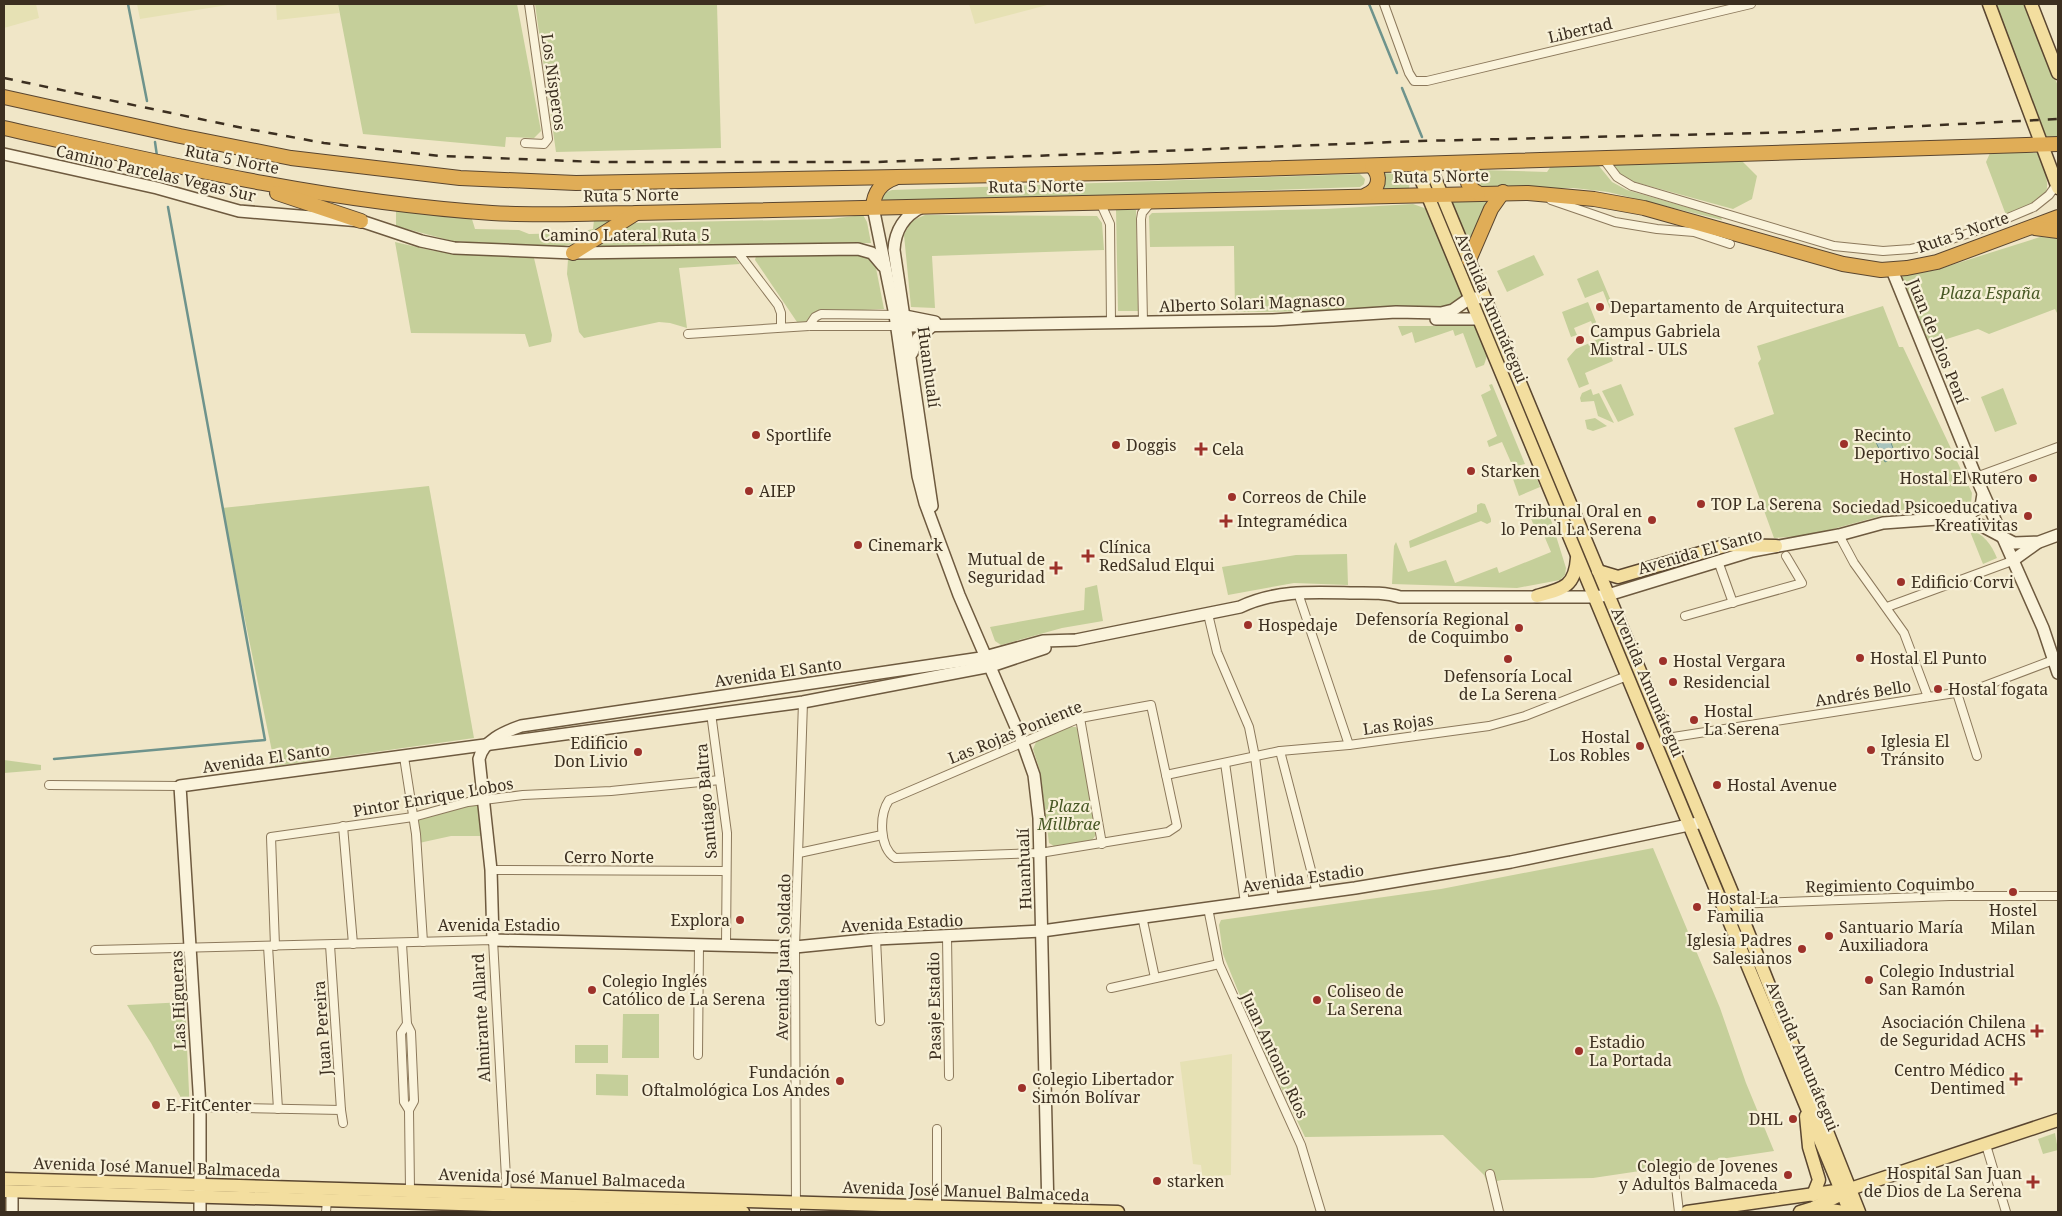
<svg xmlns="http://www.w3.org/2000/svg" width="2062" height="1216" font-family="'Noto Serif',serif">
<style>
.farmland{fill:#e6e1b4}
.green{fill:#c5cf9a}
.water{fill:#a8c4bd;stroke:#6e938c}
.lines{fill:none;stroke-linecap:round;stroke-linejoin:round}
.stream{stroke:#6e938c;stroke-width:2.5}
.street-casing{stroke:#8c795c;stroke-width:10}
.secondary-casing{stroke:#6e5a3f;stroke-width:14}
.primary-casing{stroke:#5a4630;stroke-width:15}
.highway-casing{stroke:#5a4630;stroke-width:16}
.street{stroke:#faf3db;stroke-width:8}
.secondary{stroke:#faf3db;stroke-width:11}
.primary{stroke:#f3de9f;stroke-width:12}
.highway{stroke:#e0ad57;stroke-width:14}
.rail{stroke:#3c2f20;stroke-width:2.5;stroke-dasharray:9 9;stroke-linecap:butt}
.poi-dot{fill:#9d312a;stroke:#f7f0d7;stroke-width:2}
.labels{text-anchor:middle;stroke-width:4.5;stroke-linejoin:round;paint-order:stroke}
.street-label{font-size:16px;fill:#3c2f20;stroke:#f7f0d7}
.park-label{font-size:16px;font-style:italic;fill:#495926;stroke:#f7f0d7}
.poi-label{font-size:16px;fill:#3c2f20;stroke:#f7f0d7;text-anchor:start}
</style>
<rect width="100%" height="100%" fill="#f0e6c7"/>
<g class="farmland">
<path d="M4,4H36L39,18L4,28Z"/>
<path d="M137,4H234L140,19Z"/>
<path d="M276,4H338L339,13L277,20Z"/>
<path d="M969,4H1051L975,24Z"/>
<path d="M1232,1054L1231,1175L1217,1176V1190L1204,1189L1201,1165L1193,1164L1180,1062Z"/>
</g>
<g class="green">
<path d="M338,4H517L541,131L534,138L506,137L505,147L363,134Z"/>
<path d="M535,4H717L721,148L556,152Z"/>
<path d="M1994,4H2026L2058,86V138H2046Z"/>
<path d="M1990,153H2039C2055,199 2049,197 2006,215L1986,162Z"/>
<path d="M1742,161L1757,176L1752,199L1733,209L1631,181L1621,175L1613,165Z"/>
<path d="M1551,166H1599L1612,182L1627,190L1721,217L1722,220L1608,192L1574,188H1479L1473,181L1476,173L1480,170L1547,172Z"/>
<path d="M1381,173L1400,174L1410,180L1409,189L1380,190Z"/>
<path d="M1360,174L1365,179L1364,184L1360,187L881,203L884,193L892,190Z"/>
<path d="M1449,201L1489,202L1472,235L1468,247Z"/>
<path d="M1413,204L1430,210L1466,298L1450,310L1235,312L1234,246L1150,247L1149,216L1152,213L1326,209Z"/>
<path d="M396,208L471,216L475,229L519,230L529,234L575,233L593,229L594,220L615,219L579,243L558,247L452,241L396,226Z"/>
<path d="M1116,210H1136L1138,311H1118Z"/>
<path d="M863,215L867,222L871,243L588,247L635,223L830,219Z"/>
<path d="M925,215L1097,216L1102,223L1104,250L932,256L935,308L911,307L904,235L911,221Z"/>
<path d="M2040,237L2058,238V315L2055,309L1989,334L1978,329L1925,346L1900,282L1903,276L1936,270Z"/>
<path d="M395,242L434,251L534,258L552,335L551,342L529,347L525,334L411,333Z"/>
<path d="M854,252L869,259L876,268L884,309L818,312L811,315L807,322H797L755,260L756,256Z"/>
<path d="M1534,255L1544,275L1507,292L1497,271Z"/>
<path d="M729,256L734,257L740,264L679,268L687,328L670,323L659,322L584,338L579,332L567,274L568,259Z"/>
<path d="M1598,270L1616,313L1612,314L1603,291L1585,298L1577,279Z"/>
<path d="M1588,302L1596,322L1595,325L1593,326L1591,321L1574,328L1577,335L1571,337L1562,312Z"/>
<path d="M1883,306L1899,347H1903L1972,493L1971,504L1961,507L1906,509L1811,535L1774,538L1734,428L1774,414L1758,363L1761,359L1757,346Z"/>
<path d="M1398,326H1475L1487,356L1484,365L1476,368L1463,333L1455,336L1453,330L1415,343L1412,332L1402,336Z"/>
<path d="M1603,337L1613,361L1585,373L1589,384L1579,388L1567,359L1576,349Z"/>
<path d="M1492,384L1525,464L1513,467L1502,442L1489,447L1487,441L1497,436L1481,395L1491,390L1489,385Z"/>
<path d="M1621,384L1634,415L1618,422L1602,391Z"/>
<path d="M2003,388L2017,424L1995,432L1981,397Z"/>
<path d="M1591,389L1593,395L1599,393L1614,423L1598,416L1594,401L1581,402L1580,398L1582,393Z"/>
<path d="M1595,418L1607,426L1593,431L1587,429L1585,420Z"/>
<path d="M1535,473L1540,487L1519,496L1513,479Z"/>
<path d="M429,486L474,738L275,766L222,508Z"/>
<path d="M1481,503L1485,504L1491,519V522L1487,524L1481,521L1410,548L1409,541L1477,512V505Z"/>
<path d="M1547,507L1566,568L1565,575L1560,580L1517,588L1392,584L1394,546L1396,542L1408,572L1446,560L1455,583L1497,567L1499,573L1551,552L1540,526H1534L1530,516L1532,513Z"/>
<path d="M1969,529C1984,534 1991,544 1997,558L1983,564Z"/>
<path d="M1347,554L1348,585L1294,583L1228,595L1222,567L1296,555Z"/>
<path d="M1097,585L1103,621L1062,628L1001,645L995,641L990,627L1084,610L1085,588Z"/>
<path d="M1070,727H1076L1078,730L1096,835L1092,840L1054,846L1049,843L1040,771L1033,749L1037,740Z"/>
<path d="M4,760L41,765V770L4,773Z"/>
<path d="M479,805L484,836H451L419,843L415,821L418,817C439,815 458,806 479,805Z"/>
<path d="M1653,848L1720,1008L1746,1083L1774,1151L1593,1178L1502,1180L1487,1183L1484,1175L1443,1135L1305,1137L1258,1040L1223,954L1219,925L1221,920L1441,889Z"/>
<path d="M185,1002V1003L190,1114L151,1043L127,1005Z"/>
<path d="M623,1014H659V1058H622Z"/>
<rect x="575" y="1045" width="33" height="18"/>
<path d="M596,1074L628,1075V1096L596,1095Z"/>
<path d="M2055,1133L2058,1150L2043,1154L2038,1139Z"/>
</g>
<path class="water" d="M1888,435L1896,456L1885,462L1875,440Z"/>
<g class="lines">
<g class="stream">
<path d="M128,4L147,101"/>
<path d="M1369,4L1397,73"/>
<path d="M1402,88L1422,137"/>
<path d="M155,142L157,156"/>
<path d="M54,759L265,740L168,207"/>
</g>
<defs>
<g id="street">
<path d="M1384,4L1409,73L1414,81H1427L1751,4"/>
<path d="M525,143L544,144L548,139L529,4"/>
<path d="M1602,157L1617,177L1632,186L1834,246L1883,251L1911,249L1943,242L1984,228L2034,207L2049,195L2057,184"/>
<path d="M1551,200L1615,222L1657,229L1694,232L1730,244"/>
<path d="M1100,202L1110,224L1111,322"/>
<path d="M737,251L778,305L781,313V327"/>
<path d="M1143,322L1141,219L1142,213L1151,202"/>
<path d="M809,326L815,317L821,314L898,315"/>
<path d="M688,334L809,326H901"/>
<path d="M1976,477L2058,447"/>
<path d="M1839,535L1854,563L1904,633L1928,697"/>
<path d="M1718,561L1733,603"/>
<path d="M1300,599L1349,745"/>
<path d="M1887,607L2012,561"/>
<path d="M1208,614L1217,652L1249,727L1255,757L1274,900"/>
<path d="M1685,616L1802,583L1786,556"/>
<path d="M1957,693L1977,756"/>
<path d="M1151,705L1177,826L1168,832L1040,853L895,858C879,847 879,815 889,800L1080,718Z"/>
<path d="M711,713L727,833L726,945"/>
<path d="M1080,718L1102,844"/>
<path d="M1667,738L1974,690L2056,659"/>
<path d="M1280,751L1317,893"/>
<path d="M404,757L416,834L423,942"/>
<path d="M1225,763L1245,903"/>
<path d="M1166,775L1280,751L1349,745L1489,726L1525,716L1627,676"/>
<path d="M49,785L180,786"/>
<path d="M343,826L353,944"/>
<path d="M799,853L882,835"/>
<path d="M491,870L726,871"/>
<path d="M1733,904L1950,896H2058"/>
<path d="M1208,908L1219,964L1301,1145L1321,1212"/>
<path d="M1142,916L1155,978"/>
<path d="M947,936L949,1076"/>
<path d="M876,939L880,1021"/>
<path d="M402,944L407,1024L401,1033L404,1102L409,1110L410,1190"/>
<path d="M330,945L341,1110"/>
<path d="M268,946L278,1109"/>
<path d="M275,946L271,837L413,817L468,802L523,795L611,791L720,780"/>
<path d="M95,950L493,940L507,1196"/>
<path d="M1111,988L1219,964"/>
<path d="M407,1024L411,1032L414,1101L409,1110"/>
<path d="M698,1055L699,945"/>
<path d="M200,1107L341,1110L343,1123"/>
<path d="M937,1129V1210"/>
<path d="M1986,1145L2006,1212"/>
<path d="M1674,1170L1679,1212"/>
<path d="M1490,1174L1499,1212"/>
<path d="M326,1212L327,1200"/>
<path d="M796,1212L795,947L803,702"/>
</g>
<g id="secondary">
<path d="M4,154L157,188L239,211L361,221L421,241L454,248L573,253L858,249L872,253L883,266"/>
<path d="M873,207L895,315L918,476L925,503L959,595L1022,741L1034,775L1039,818L1048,1212"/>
<path d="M922,207C905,215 895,230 894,250L932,506"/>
<path d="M1892,270L1976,477L2043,628L2058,673"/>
<path d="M905,316L935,322"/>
<path d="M1436,319H1479"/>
<path d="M906,326L1273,320L1396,312L1441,313L1453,310L1470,298H1478"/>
<path d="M912,353L918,338L932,326"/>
<path d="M1965,517L1981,506L1983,494"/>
<path d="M2012,561L2037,543"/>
<path d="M1703,822L1511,862L1355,888L1042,931L876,939L795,947L493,940L491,870L479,759C483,741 504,732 521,726L981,658L1043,641L1076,640L1240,607C1275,590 1312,592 1350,593C1367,593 1384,592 1400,597H1594L1608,595L1752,551L1839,535L1883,523L1965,517L2014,543L2039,542L2058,535"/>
<path d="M12,1192V1212"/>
<path d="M200,1212V1107L180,786L803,702L991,666L1045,648"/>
</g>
<g id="primary">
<path d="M1989,4L2058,188"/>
<path d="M2031,4L2058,73"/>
<path d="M1429,164L1736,902L1859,1212"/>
<path d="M1415,165L1850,1212"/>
<path d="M1598,571L1618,577L1728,545L1776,546"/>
<path d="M1537,596C1563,589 1575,587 1577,558"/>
<path d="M1806,1116L1809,1147L1819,1180L1813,1195"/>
<path d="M4,1179L1118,1212"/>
<path d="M4,1191L743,1212"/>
<path d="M1816,1208L1844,1212"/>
<path d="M1687,1212L1850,1189L2058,1120"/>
<path d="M1800,1212L1813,1208L1844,1193"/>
</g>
<g id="highway">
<path d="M4,97L180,136L291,158L460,178L576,183L1158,172L2058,144"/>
<path d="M4,128C165,164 326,202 492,213C540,216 588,213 636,213L1528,193L1594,199L1644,208L1843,264L1881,270L1907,268L1937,262L2058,217"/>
<path d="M1474,163C1463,173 1465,186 1478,193"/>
<path d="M277,193L361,221"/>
<path d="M1366,195C1379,190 1382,177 1372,166"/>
<path d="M873,207C874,192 881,183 895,178"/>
<path d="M2035,228L2058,231"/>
<path d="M573,253L636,213"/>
<path d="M1469,260L1491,209L1503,192"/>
</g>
</defs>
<use href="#street" class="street-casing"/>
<use href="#secondary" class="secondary-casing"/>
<use href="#primary" class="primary-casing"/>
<use href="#highway" class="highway-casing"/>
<use href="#street" class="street"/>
<use href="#secondary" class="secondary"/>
<use href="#primary" class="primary"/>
<use href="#highway" class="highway"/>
<path class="rail" d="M4,78L243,128L324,143L441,156L598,162H877L1420,141L1802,132L2058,119"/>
</g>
<g class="poi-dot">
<circle cx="1600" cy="307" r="5"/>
<circle cx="1580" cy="340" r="5"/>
<circle cx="756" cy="435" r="5"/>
<circle cx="1844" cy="444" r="5"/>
<circle cx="1116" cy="445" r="5"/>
<path d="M1198.5 441.5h5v5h5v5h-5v5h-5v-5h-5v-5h5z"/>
<circle cx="1471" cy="471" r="5"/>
<circle cx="2033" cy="478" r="5"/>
<circle cx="749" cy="491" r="5"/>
<circle cx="1232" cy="497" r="5"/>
<circle cx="1701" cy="504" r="5"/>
<circle cx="2028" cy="516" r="5"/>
<circle cx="1652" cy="520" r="5"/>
<path d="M1223.5 513.5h5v5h5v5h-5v5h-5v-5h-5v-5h5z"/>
<circle cx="858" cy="545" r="5"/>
<path d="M1085.5 548.5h5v5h5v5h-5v5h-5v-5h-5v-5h5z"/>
<path d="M1053.5 560.5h5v5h5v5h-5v5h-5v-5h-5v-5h5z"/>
<circle cx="1901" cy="582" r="5"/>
<circle cx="1248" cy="625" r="5"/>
<circle cx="1519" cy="628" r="5"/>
<circle cx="1860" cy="658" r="5"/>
<circle cx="1508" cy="659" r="5"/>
<circle cx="1663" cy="661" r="5"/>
<circle cx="1673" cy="682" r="5"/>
<circle cx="1938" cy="689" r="5"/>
<circle cx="1694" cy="720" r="5"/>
<circle cx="1640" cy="746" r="5"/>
<circle cx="1871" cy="750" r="5"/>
<circle cx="638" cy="752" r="5"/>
<circle cx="1717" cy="785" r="5"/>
<circle cx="2013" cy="892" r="5"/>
<circle cx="1697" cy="907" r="5"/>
<circle cx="740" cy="920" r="5"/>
<circle cx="1829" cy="936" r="5"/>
<circle cx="1802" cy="949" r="5"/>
<circle cx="1869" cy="980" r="5"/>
<circle cx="592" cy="990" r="5"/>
<circle cx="1317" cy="1000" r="5"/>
<path d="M2034.5 1023.5h5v5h5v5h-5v5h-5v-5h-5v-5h5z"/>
<circle cx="1579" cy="1051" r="5"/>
<path d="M2013.5 1071.5h5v5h5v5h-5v5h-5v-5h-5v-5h5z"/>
<circle cx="840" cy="1081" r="5"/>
<circle cx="1022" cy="1088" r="5"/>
<circle cx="156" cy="1105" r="5"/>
<circle cx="1793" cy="1119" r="5"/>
<circle cx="1788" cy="1175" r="5"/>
<circle cx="1157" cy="1181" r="5"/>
<path d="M2030.5 1174.5h5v5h5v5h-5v5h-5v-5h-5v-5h5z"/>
</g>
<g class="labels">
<g class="street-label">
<text transform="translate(1580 30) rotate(-13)" y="6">Libertad</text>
<text transform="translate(554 82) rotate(82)" y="6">Los Nísperos</text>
<text transform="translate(232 159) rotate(11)" y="6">Ruta 5 Norte</text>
<text transform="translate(156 173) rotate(13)" y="6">Camino Parcelas Vegas Sur</text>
<text transform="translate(1441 176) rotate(-1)" y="6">Ruta 5 Norte</text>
<text transform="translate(1036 186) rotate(-1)" y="6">Ruta 5 Norte</text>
<text transform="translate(631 195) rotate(-1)" y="6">Ruta 5 Norte</text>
<text transform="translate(1963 232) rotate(-19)" y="6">Ruta 5 Norte</text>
<text x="625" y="241">Camino Lateral Ruta 5</text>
<text transform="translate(1252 303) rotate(-2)" y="6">Alberto Solari Magnasco</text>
<text transform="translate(1492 308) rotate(67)" y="6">Avenida Amunátegui</text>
<text transform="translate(1938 341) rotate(68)" y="6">Juan de Dios Pení</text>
<text transform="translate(929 367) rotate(82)" y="6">Huanhualí</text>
<text transform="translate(1700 551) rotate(-16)" y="6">Avenida El Santo</text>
<text transform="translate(778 672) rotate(-8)" y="6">Avenida El Santo</text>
<text transform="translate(1648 682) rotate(67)" y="6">Avenida Amunátegui</text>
<text transform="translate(1863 693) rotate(-9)" y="6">Andrés Bello</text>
<text transform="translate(1398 724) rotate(-8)" y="6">Las Rojas</text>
<text transform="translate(1015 732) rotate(-22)" y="6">Las Rojas Poniente</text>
<text transform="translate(266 758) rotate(-8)" y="6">Avenida El Santo</text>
<text transform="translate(433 797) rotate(-10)" y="6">Pintor Enrique Lobos</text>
<text transform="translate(706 801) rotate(-95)" y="6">Santiago Baltra</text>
<text x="609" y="863">Cerro Norte</text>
<text transform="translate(1024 869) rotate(-92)" y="6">Huanhualí</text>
<text transform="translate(1303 878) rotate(-8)" y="6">Avenida Estadio</text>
<text transform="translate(1890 885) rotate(-1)" y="6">Regimiento Coquimbo</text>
<text transform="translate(902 923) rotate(-3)" y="6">Avenida Estadio</text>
<text x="499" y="931">Avenida Estadio</text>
<text transform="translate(783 957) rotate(-89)" y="6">Avenida Juan Soldado</text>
<text transform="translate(178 1000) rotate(-92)" y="6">Las Higueras</text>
<text transform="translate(934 1006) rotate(-91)" y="6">Pasaje Estadio</text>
<text transform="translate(481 1018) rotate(-93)" y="6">Almirante Allard</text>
<text transform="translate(322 1028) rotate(-94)" y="6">Juan Pereira</text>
<text transform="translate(1275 1055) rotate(65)" y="6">Juan Antonio Ríos</text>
<text transform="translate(1803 1056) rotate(67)" y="6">Avenida Amunátegui</text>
<text transform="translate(157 1167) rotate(2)" y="6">Avenida José Manuel Balmaceda</text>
<text transform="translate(562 1178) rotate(2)" y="6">Avenida José Manuel Balmaceda</text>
<text transform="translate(966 1191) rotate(2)" y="6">Avenida José Manuel Balmaceda</text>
</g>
<g class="park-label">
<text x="1990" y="299">Plaza España</text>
<text x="1069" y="812">Plaza<tspan x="1069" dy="18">Millbrae</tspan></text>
</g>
<g class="poi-label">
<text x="1610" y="313">Departamento de Arquitectura</text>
<text x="1590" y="337">Campus Gabriela<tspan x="1590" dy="18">Mistral - ULS</tspan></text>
<text x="766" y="441">Sportlife</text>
<text x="1854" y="441">Recinto<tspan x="1854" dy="18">Deportivo Social</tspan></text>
<text x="1126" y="451">Doggis</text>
<text x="1212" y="455">Cela</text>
<text x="1481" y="477">Starken</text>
<text x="2023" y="484" text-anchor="end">Hostal El Rutero</text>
<text x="759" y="497">AIEP</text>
<text x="1242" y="503">Correos de Chile</text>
<text x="1711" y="510">TOP La Serena</text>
<text x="2018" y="513" text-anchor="end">Sociedad Psicoeducativa<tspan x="2018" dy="18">Kreativitas</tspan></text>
<text x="1642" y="517" text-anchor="end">Tribunal Oral en<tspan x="1642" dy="18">lo Penal La Serena</tspan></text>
<text x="1237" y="527">Integramédica</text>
<text x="868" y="551">Cinemark</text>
<text x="1099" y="553">Clínica<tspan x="1099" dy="18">RedSalud Elqui</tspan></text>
<text x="1045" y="565" text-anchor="end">Mutual de<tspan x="1045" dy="18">Seguridad</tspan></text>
<text x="1911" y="588">Edificio Corvi</text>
<text x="1509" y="625" text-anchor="end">Defensoría Regional<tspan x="1509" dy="18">de Coquimbo</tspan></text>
<text x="1258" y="631">Hospedaje</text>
<text x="1870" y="664">Hostal El Punto</text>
<text x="1673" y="667">Hostal Vergara</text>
<text x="1508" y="682" text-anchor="middle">Defensoría Local<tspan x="1508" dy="18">de La Serena</tspan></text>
<text x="1683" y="688">Residencial</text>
<text x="1948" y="695">Hostal fogata</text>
<text x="1704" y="717">Hostal<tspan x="1704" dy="18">La Serena</tspan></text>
<text x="1630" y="743" text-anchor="end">Hostal<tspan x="1630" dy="18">Los Robles</tspan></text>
<text x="1881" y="747">Iglesia El<tspan x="1881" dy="18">Tránsito</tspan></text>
<text x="628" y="749" text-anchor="end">Edificio<tspan x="628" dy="18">Don Livio</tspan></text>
<text x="1727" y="791">Hostal Avenue</text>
<text x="1707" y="904">Hostal La<tspan x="1707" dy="18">Familia</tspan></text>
<text x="2013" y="916" text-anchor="middle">Hostel<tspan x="2013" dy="18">Milan</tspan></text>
<text x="730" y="926" text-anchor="end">Explora</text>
<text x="1839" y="933">Santuario María<tspan x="1839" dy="18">Auxiliadora</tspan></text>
<text x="1792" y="946" text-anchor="end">Iglesia Padres<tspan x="1792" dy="18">Salesianos</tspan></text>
<text x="1879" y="977">Colegio Industrial<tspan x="1879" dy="18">San Ramón</tspan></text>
<text x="602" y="987">Colegio Inglés<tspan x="602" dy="18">Católico de La Serena</tspan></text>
<text x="1327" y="997">Coliseo de<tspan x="1327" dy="18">La Serena</tspan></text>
<text x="2026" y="1028" text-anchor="end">Asociación Chilena<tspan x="2026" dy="18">de Seguridad ACHS</tspan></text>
<text x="1589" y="1048">Estadio<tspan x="1589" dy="18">La Portada</tspan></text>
<text x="2005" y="1076" text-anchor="end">Centro Médico<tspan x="2005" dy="18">Dentimed</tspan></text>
<text x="830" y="1078" text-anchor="end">Fundación<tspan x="830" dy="18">Oftalmológica Los Andes</tspan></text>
<text x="1032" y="1085">Colegio Libertador<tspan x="1032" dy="18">Simón Bolívar</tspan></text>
<text x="166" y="1111">E-FitCenter</text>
<text x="1783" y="1125" text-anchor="end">DHL</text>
<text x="1778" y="1172" text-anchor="end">Colegio de Jovenes<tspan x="1778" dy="18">y Adultos Balmaceda</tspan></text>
<text x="2022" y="1179" text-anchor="end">Hospital San Juan<tspan x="2022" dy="18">de Dios de La Serena</tspan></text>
<text x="1167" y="1187">starken</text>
</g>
</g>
<rect width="2062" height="1216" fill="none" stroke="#3c2f20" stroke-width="10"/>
</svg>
